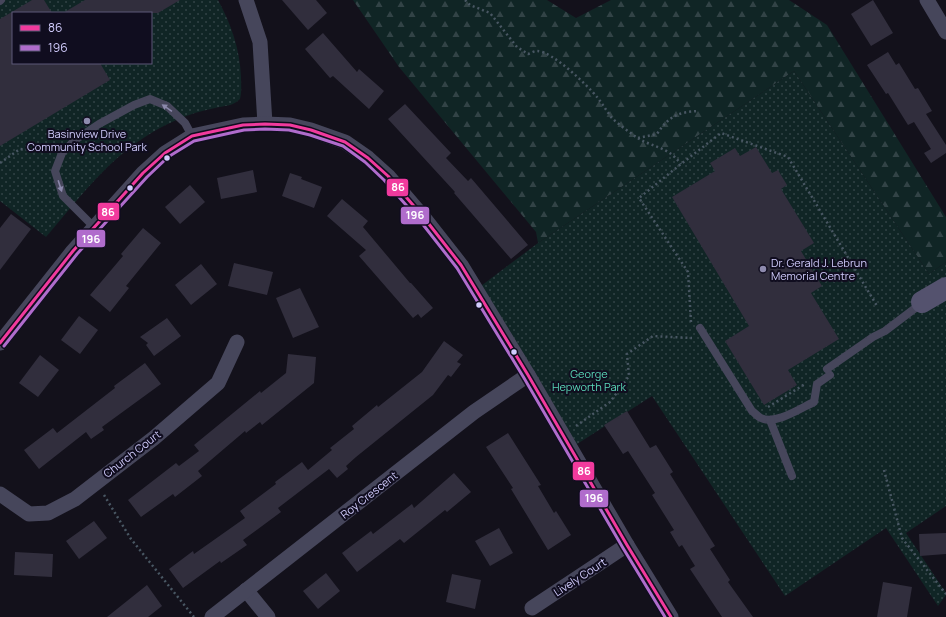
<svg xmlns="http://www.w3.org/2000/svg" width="946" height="617" font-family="Manrope,sans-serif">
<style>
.forest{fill:url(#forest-firs)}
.park{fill:url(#park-dots);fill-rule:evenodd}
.building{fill:#312e3d}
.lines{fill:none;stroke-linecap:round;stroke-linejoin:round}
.path{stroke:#495763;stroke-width:2.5;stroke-dasharray:2 3;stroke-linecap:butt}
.lane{stroke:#46465b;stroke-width:8}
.street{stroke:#46465b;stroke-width:15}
.secondary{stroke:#54526e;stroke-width:22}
.bus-1-casing{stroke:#100d1f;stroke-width:6}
.bus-2-casing{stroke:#100d1f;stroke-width:6}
.bus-1{stroke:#f13a9d;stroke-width:3}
.bus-2{stroke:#b06ccc;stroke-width:3}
.oneway{fill:#8c89ac}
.poi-dot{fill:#8e8bae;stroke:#100d1f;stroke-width:1.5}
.bus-dot{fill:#d1ccfd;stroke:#100d1f;stroke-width:1.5}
.labels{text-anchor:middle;stroke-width:4;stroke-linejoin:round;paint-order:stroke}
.poi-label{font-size:11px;fill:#d1ccfd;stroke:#100d1f}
.park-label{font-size:11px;fill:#5bdbba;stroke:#100d1f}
.street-label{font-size:11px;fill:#d1ccfd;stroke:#100d1f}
.line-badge{stroke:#100d1f;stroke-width:1.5}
.badge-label{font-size:11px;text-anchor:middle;font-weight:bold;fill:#fff}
</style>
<defs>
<pattern id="forest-firs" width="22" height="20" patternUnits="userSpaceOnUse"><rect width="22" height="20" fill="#102525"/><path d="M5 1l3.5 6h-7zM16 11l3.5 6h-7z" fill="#324346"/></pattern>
<pattern id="park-dots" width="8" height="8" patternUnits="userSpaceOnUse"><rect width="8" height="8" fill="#102525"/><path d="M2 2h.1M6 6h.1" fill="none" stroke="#324346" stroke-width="1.8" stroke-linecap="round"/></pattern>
</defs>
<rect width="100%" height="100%" fill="#13111b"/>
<path class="forest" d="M353,0H547L576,18L611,0H789L827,25L946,217V262L929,274L794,71L538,243L536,232L399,67Z"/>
<g class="park">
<path d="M0,0H218C231,24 240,49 241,77C241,84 242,91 240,99C234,106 223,106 215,108C189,113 164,124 142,139C106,162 74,204 46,237L0,201ZM13,13H151V63H13Z"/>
<path d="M794,71L929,274L946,262V506L906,533L946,593V595L938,606L886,528L785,596L652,396L574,446L477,289L538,243Z"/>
</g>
<g class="building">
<path d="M32,0H44L52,13H13V63H100L110,80L0,146V19Z"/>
<path d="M85,0H180L158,13H63Z"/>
<path d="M282,0H316L327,13L308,30Z"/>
<path d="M873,0L893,33L871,46L851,14Z"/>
<path d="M323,33L357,72L359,69L384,91L369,109L333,76L330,78L305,49Z"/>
<path d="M888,52L896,65L899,63L915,89L918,88L932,111L926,114L946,145V153L931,163L924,153L931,149L914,122L908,125L888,93L886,94L867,65Z"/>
<path d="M405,104L451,153L446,158L468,181L471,178L528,245L511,259L454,193L455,192L388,119Z"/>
<path d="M756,147L772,173L778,170L787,185L781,189L814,243L801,251L822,286L811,293L839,339L788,370L797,385L764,405L725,341L749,326L672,197L715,171L710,163L735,148L740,156Z"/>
<path d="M253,170L257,192L221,199L217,178Z"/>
<path d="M290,173L302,177L301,179L322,187L314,208L282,196Z"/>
<path d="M190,185L205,202L180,224L165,207Z"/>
<path d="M342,199L368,221L363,227L410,283H411L433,308L421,318L418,314L413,318L359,256L366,250L327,216Z"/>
<path d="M11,214L31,229L0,270V228Z"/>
<path d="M143,228L161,243L126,286L129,288L110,312L90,295L123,256L121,254Z"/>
<path d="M234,263L273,272L267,295L228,286Z"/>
<path d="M201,264L217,284L191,305L175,285Z"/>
<path d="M300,288L319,327L293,338L276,298Z"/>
<path d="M79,316L98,330L80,354L61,340Z"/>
<path d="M167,318L181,336L154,356L146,345L148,343L140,337Z"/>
<path d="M444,341L463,355L457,362L461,364L451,377L448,375L433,395L356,457L346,466L348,469L337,478L329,469L278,508L281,512L243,540L247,545L221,563L220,561L183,588L169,569L193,551L194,554L245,518L240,511L276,484L275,482L302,462L308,470L332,450L330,448L354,429L352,426L377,405L378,407L422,372Z"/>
<path d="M288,354L316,357L314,383L262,425L260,422L246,433L245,431L198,471L202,476L175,497L173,494L141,517L128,500L176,463L179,466L199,451L194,445L260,391L261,393L286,373Z"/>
<path d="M40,355L59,370L38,397L19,383Z"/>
<path d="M145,363L161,384L102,427L104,430L91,439L86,432L39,469L24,450L53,428L57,433L115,388L114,386Z"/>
<path d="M627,411L650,448L656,445L673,472L670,474L715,546L710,549L730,580L728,582L753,617H722L690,569L695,566L682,545L679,547L670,532L674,530L652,495L655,493L628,451L623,454L604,425Z"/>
<path d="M508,433L541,485L538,486L554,513L556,511L571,535L548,550L511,489L513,488L486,447Z"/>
<path d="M454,473L471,492L447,512L445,510L404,543L400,539L357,572L342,553L371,531L373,534L412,504L414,508Z"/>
<path d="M94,521L107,538L79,559L66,541Z"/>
<path d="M499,528L513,553L490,566L475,541Z"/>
<path d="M946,533V554L920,556L919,534Z"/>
<path d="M15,552L53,554L52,577L14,575Z"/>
<path d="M326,573L340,591L318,609L303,591Z"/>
<path d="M452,574L481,580L475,609L446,602Z"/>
<path d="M883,582L912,587L907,617H877Z"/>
<path d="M147,585L162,606L148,617H107Z"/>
</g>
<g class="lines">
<g class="path">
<path d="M465,0L470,5L490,13L517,47L528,54C531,53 534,51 537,51C552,51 587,85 597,97C602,103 606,110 611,117C617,123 625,129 632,134C649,148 666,144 681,164"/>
<path d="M638,138L657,134C669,116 678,112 699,111"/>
<path d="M0,163L20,149L51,152"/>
<path d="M691,322L688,272L639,198L681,164L721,133L788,157L877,306"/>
<path d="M768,407L805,384"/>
<path d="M576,426L610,402L629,376L627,354L653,336L692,338"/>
<path d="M884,470L902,538L946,594"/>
<path d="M104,495L131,539L194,617"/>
</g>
<g class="lane">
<path d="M0,1L1,0"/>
<path d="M94,227L63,196L55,171L62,153L75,140L99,124L134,105L150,99L167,106L185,123L192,136"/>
<path d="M700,328L752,411C755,413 758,417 761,418C776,425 801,408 814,402L817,384L830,375"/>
<path d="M827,369L873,337L885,331L922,303"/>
<path d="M770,420L792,476"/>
</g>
<g class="street">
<path d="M246,0L260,42L265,124"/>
<path d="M927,0L946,32"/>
<path d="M0,343L73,251L143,173L165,153L192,136L243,125L265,124L290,125L311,130L345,142L368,158L388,176L425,219L461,265L528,375L627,545L671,617"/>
<path d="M0,494L29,514L48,513L75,499L154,438L218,383L237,342"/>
<path d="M246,590L268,617"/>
<path d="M532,608L627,545"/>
<path d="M212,617L474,412L528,375"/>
</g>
<path class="secondary" d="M922,302L946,288"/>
<defs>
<path id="bus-1" d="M0,343L73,251L143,173L165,153L192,136L243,125L265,124L290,125L311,130L345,142L368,158L388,176L425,219L461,265L528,375L627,545L671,617"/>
<path id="bus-2" d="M4,346L77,254L147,177L168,157L194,141L244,130L265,129L289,130L310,135L343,146L365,162L384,180L421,222L457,268L524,378L623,548L665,617"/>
</defs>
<use href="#bus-1" class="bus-1-casing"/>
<use href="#bus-2" class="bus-2-casing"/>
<use href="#bus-1" class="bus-1"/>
<use href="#bus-2" class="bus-2"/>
</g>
<defs><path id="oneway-solid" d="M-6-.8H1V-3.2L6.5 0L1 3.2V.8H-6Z"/></defs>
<g class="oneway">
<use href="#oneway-solid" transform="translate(167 108) rotate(-146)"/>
<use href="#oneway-solid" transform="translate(60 186) rotate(72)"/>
</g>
<g class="poi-dot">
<circle cx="87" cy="121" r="4"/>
<circle cx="763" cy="269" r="4"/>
</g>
<g class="bus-dot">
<circle cx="167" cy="158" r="3.5"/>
<circle cx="130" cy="188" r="3.5"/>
<circle cx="479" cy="305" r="3.5"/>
<circle cx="514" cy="352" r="3.5"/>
</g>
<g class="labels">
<g class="poi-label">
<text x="87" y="138">Basinview Drive<tspan x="87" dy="13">Community School Park</tspan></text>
<text x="771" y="267" text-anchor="start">Dr. Gerald J. Lebrun<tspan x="771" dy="13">Memorial Centre</tspan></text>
</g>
<g class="park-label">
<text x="589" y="378">George<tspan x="589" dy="13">Hepworth Park</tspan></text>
</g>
<g class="street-label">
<text transform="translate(132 454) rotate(-38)" y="4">Church Court</text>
<text transform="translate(369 495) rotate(-38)" y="4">Roy Crescent</text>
<text transform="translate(580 577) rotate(-33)" y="4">Lively Court</text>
</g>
</g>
<g class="line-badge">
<rect x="386" y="178" width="23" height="19" rx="4" fill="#f13a9d"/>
<rect x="97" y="202" width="23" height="19" rx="4" fill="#f13a9d"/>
<rect x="400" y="206" width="30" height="19" rx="4" fill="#b06ccc"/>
<rect x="76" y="229" width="30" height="19" rx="4" fill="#b06ccc"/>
<rect x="572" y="461" width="23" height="20" rx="4" fill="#f13a9d"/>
<rect x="579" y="489" width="30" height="19" rx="4" fill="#b06ccc"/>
</g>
<g class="badge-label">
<text x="398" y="191">86</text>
<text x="108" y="216">86</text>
<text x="415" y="219">196</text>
<text x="91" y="243">196</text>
<text x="584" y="475">86</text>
<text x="594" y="502">196</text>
</g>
<rect x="12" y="12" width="140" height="52" fill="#100d1f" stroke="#5d5978"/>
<rect x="20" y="25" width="20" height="6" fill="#f13a9d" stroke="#5d5978"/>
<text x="48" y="32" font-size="12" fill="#d1ccfd">86</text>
<rect x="20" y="45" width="20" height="6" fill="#b06ccc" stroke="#5d5978"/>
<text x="48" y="52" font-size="12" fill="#d1ccfd">196</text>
</svg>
